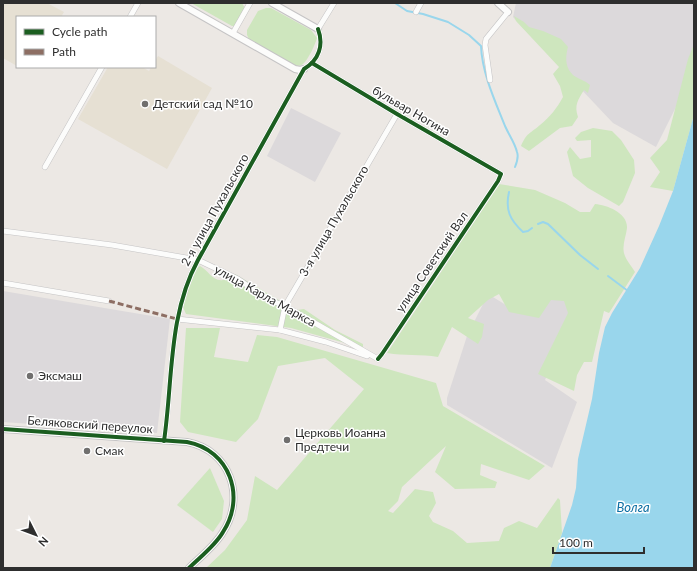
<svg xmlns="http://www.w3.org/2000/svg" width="697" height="571" font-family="Lato,sans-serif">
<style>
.industrial{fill:#dcd9db}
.education{fill:#e6e0d3}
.green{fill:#cee6be}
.water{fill:#99d6ec}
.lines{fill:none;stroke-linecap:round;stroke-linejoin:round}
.stream{stroke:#99d6ec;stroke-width:2}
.minor-casing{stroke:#c5c4c5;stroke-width:6}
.tertiary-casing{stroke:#c5c4c5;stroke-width:8}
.minor{stroke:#fcfcfb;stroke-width:5}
.tertiary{stroke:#fcfcfb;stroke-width:6}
.quiet{stroke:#8d6e63;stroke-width:3;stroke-dasharray:6 3;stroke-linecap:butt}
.cycleway-casing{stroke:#fff;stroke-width:6}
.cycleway{stroke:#1b5e20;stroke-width:4}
.poi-dot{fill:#706f6e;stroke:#fff;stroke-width:1.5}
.labels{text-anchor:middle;stroke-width:3;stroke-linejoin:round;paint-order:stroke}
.poi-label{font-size:12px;fill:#2e2e2e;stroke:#fff;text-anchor:start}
.street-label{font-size:12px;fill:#2e2e2e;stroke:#fff}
.water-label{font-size:13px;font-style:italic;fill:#0d6fa3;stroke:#fff}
</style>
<rect width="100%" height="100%" fill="#ece8e4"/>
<g class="industrial">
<path d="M516,3H694V61L682,95L656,147L613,123L513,17Z"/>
<path d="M291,108L341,133L315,182L267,156Z"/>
<path d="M587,286L545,380L577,402L552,468L447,405V398L467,336L488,294L511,308Z"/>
<path d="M3,291L170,319L157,433L3,422Z"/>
</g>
<g class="education">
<path d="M3,3H47L64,12L61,17H17V66L3,58Z"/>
<path d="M158,56L212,88L167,169L78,119L108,67H142L149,71L151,67H155V61Z"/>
</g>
<g class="green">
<path d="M191,3H242L246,10L236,26H232Z"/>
<path d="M266,8H271L311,30L317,38C315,45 308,60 303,64C301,66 297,66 294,66L250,41L247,35V30L258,11Z"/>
<path d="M514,16L524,22L529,27L543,31L561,39L568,47C565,58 565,70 576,77C581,80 586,81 590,85L588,93L584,90C578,100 574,105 578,117L572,126L560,128L529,151L521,146C527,132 530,134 540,125C550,117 557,108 563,97L560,86L553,74L559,67L516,21Z"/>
<path d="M694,44V115L673,191L650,187L660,172L650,158L667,140L688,59Z"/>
<path d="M593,128L612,131L621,140L634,160L635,173L623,202L619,206L588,188L573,176L567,152L570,147L580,159L591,157V140L577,141L575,138L581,132Z"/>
<path d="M499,184L535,190L565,203L580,212H590L595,204C607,205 628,213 627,228C626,237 621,247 625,256C627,261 632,267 635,272L609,313L604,311L592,362H584L577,375L574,391L538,374L568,313L564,301L551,300L539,318L509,312L499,294L488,300L468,318L484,324L482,337L478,344L452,327L438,357C421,354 404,356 387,353L445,266L493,189Z"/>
<path d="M200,266C208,270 213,282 223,280C227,279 232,276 235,274L282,302L297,310L304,309L335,330L363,344V348L291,328L186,314L183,307L185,297L196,269Z"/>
<path d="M186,328H220L214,357L248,362L257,335L277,337L436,383L443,406L545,466L529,480L481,464L480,475L497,482L495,488L455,489L435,472L446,446L402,487L398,501L388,511L393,513L415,489L433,492L436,503L429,516L433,522L453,531L467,543L499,541L504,528L519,521L537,528L558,498L560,500L562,533L550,568H206L225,550L247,520L255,476L277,490L364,389L325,358L278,366L258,419L236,442L188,432L180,422Z"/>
<path d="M210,468L224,501L222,519L213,532L177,505Z"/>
</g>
<path class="water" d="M694,115V568H550L572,505L576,488L578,459L592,399L599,353L605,327L612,313L640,268L659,226L673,191Z"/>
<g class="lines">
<g class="stream">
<path d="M395,3L407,11L423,14L448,22L469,35L481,46C482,73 495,101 505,126C509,135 515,143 517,152C519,157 517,162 515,167"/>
<path d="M509,192C505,210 510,220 523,232L528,231L532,228"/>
<path d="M538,224L543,222L548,224L580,255L598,269"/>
<path d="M608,276L628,291"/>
</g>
<defs>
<g id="minor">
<path d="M416,12L421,3"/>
<path d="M130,17L138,3"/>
<path d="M233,33L250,3"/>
<path d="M312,63L397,114L501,174L498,181L382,354L378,359"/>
<path d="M490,80L485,45L486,39L508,12"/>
<path d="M45,167L102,67"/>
<path d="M3,231L112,245L198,260L238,279L267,299L285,306L378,359"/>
<path d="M3,283L109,301"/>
<path d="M177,319L280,330L326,342L367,356"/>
<path d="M280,330L285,306L397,114"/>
<path d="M164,441C173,380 168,315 198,260L304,69C319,60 324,45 318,29L334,3"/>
</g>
<g id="tertiary">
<path d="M179,3L295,69L300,70L304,69"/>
<path d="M272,3L318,29"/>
<path d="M498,3L508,12"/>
<path d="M3,429L187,442C230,450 246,497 223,532C215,546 200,557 189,568"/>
</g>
</defs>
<use href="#minor" class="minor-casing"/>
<use href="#tertiary" class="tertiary-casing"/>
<use href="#minor" class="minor"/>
<use href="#tertiary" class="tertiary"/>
<path class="quiet" d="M109,301L177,319"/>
<defs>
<g id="cycleway">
<path d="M312,63L397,114L501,174L498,181L382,354L378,359"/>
<path d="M3,429L187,442C230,450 246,497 223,532C215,546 200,557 189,568"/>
<path d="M164,441C173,380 168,315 198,260L304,69C319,60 324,45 318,29"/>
</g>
</defs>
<use href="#cycleway" class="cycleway-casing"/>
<use href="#cycleway" class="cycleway"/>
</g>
<g class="poi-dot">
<circle cx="145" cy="104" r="4"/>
<circle cx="30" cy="376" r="4"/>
<circle cx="287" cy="440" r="4"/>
<circle cx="87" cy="451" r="4"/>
</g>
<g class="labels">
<g class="poi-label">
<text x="153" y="108">Детский сад №10</text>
<text x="38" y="380">Эксмаш</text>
<text x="295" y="437">Церковь Иоанна<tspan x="295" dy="14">Предтечи</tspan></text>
<text x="95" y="455">Смак</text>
</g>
<g class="street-label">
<text transform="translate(411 111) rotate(30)" y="4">бульвар Ногина</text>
<text transform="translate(215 210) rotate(-61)" y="4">2-я улица Пухальского</text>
<text transform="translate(334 221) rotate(-60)" y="4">3-я улица Пухальского</text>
<text transform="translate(432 262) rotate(-56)" y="4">улица Советский Вал</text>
<text transform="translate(265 296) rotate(29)" y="4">улица Карла Маркса</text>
<text transform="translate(90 425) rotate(4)" y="4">Беляковский переулок</text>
</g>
<g class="water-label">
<text x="633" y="512">Волга</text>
</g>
</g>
<rect width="697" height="571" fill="none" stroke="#2e2e2e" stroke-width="8"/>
<rect x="16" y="16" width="140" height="52" fill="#ffffff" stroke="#ababab"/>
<rect x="24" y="29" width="20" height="6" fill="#1b5e20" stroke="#ababab"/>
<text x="52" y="36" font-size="12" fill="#2e2e2e">Cycle path</text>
<rect x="24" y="49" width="20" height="6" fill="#8d6e63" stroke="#ababab"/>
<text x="52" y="56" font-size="12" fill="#2e2e2e">Path</text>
<g transform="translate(36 535) rotate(132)" stroke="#ffffff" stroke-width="3" paint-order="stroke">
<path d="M0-3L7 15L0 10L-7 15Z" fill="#2e2e2e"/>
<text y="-6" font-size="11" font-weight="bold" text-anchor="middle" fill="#2e2e2e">N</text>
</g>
<path d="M553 547v6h91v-6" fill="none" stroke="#2e2e2e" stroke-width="2"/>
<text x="559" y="547" font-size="12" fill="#2e2e2e" stroke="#ffffff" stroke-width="3" paint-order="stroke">100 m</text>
</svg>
